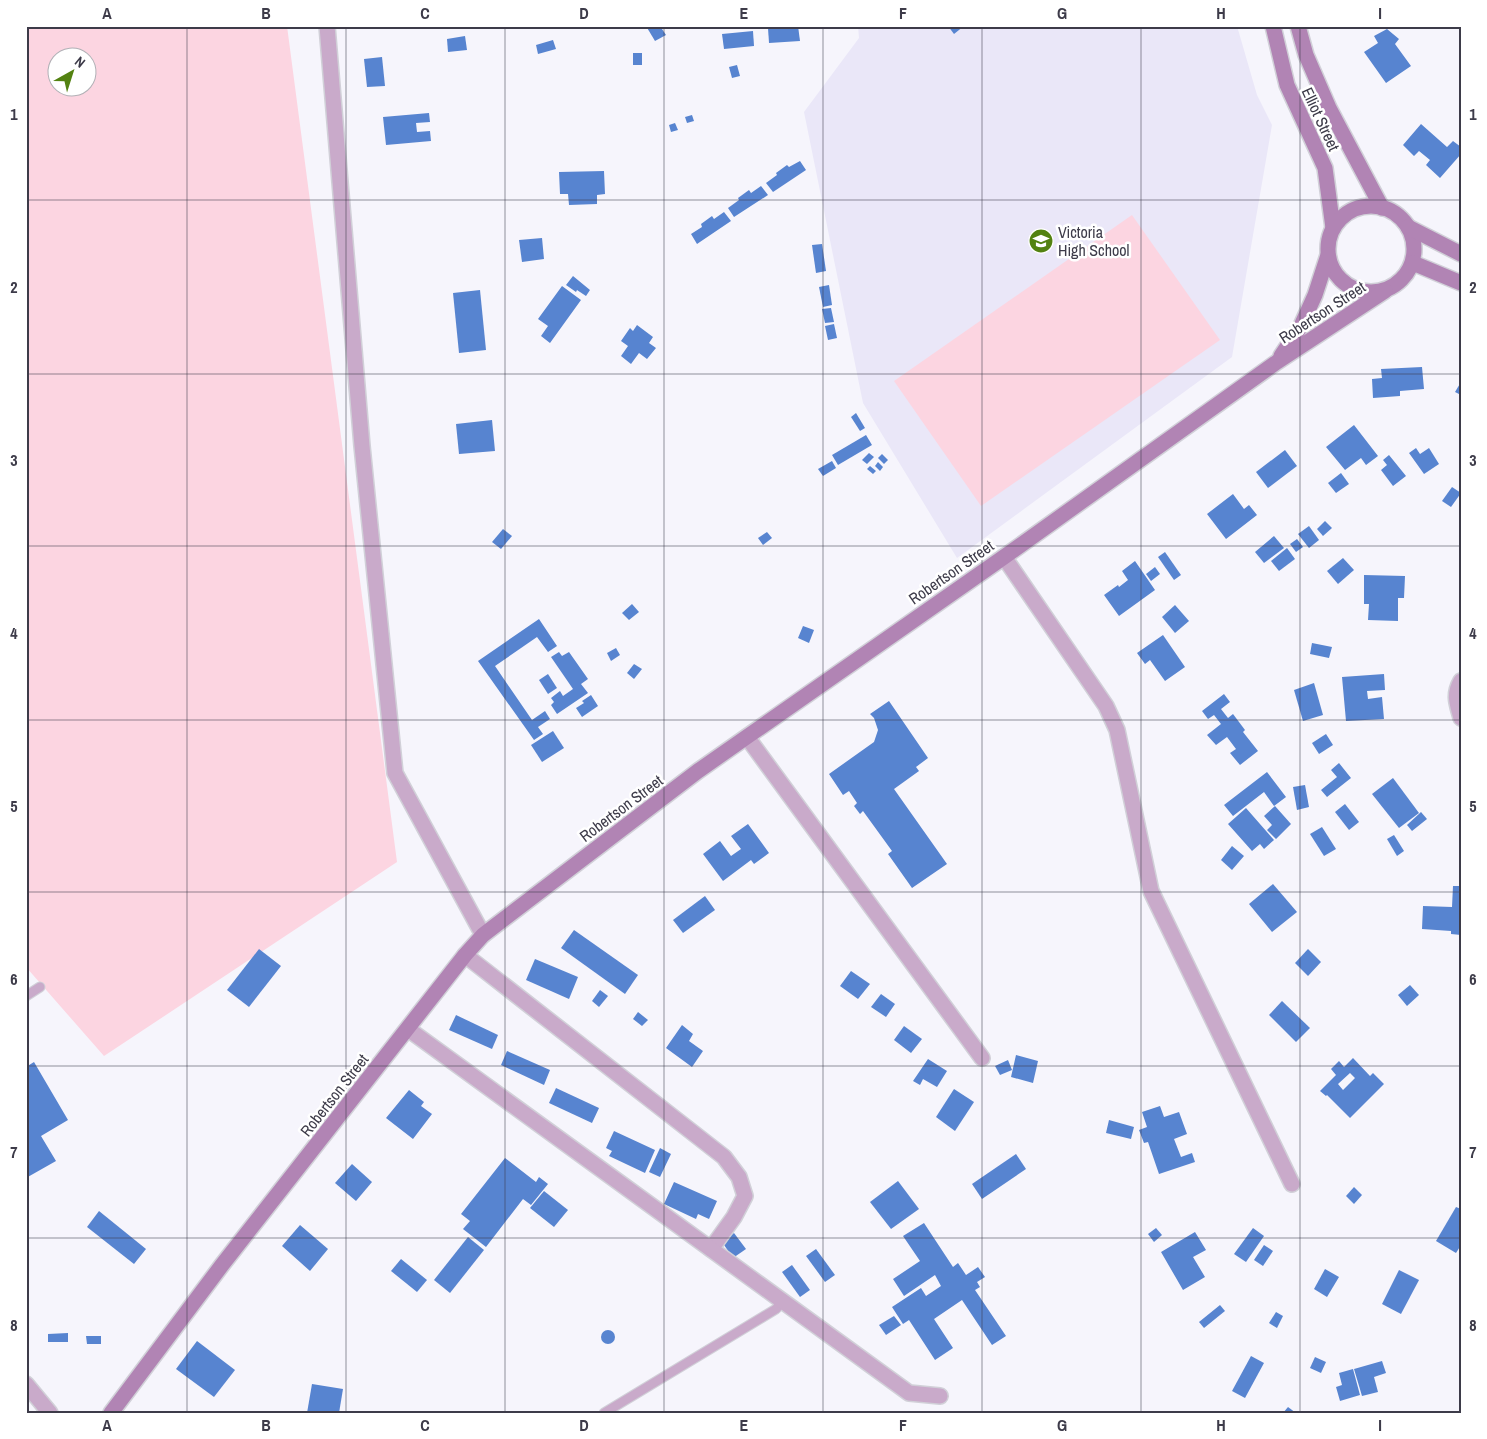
<svg xmlns="http://www.w3.org/2000/svg" width="1487" height="1439" font-family="'Archivo Narrow',sans-serif">
<style>
.built{fill:#eae7f8}
.green{fill:#fcd5e1;fill-rule:evenodd}
.building{fill:#5784d0;fill-rule:evenodd}
.lines{fill:none;stroke-linecap:round;stroke-linejoin:round}
.lane-casing{stroke:#d1d0d8;stroke-width:11}
.street-casing{stroke:#d1d0d8;stroke-width:18}
.secondary-casing{stroke:#d1d0d8;stroke-width:18}
.lane{stroke:#c9aaca;stroke-width:9}
.street{stroke:#c9aaca;stroke-width:15}
.secondary{stroke:#b184b4;stroke-width:15}
.grid{fill:none;stroke:#3d3b49;stroke-width:1;stroke-opacity:0.55}
.labels{text-anchor:middle;stroke-width:5;stroke-linejoin:round;paint-order:stroke}
.street-label{font-size:16px;fill:#3d3b49;stroke:#fff}
.poi-label{font-size:16px;fill:#3d3b49;stroke:#fff;text-anchor:start}
.neatline{fill:none;stroke:#3d3b49;stroke-width:2}
.grid-label{font-size:16px;text-anchor:middle;font-weight:bold;fill:#3d3b49}
</style>
<rect width="100%" height="100%" fill="#f6f5fc"/>
<path class="built" d="M858,26H1237L1257,95L1272,125L1232,357L957,558L863,403L804,112L859,38Z"/>
<g class="green">
<path d="M26,26H287L397,862L104,1056L26,967ZM58,58H88V88H58Z"/>
<path d="M1132,215L1220,340L981,506L894,381Z"/>
</g>
<g class="building">
<path d="M646,26H660L666,35L655,41Z"/>
<path d="M786,26H798L800,41L769,43L768,28Z"/>
<path d="M948,26H964L954,34Z"/>
<path d="M1387,29L1399,39L1395,44L1411,66L1386,83L1364,52L1378,43L1374,36Z"/>
<path d="M753,31L754,46L724,49L722,34Z"/>
<path d="M465,36L467,50L448,52L447,39Z"/>
<path d="M553,40L556,49L538,54L536,45Z"/>
<rect x="633" y="53" width="9" height="12"/>
<path d="M382,57L385,86L367,87L364,59Z"/>
<path d="M737,65L740,76L732,78L729,67Z"/>
<path d="M429,113L430,122L416,123L417,132L430,131L431,141L386,145L383,117Z"/>
<path d="M692,115L694,121L687,123L685,117Z"/>
<path d="M675,123L678,130L671,132L669,125Z"/>
<path d="M1421,124L1447,147L1453,141L1461,147V154L1440,178L1426,165L1430,160L1419,151L1414,156L1403,145Z"/>
<path d="M800,161L806,170L773,192L766,183L777,175L776,173L787,165L789,167Z"/>
<path d="M604,171L605,194L597,195V204L569,205L568,194H560L559,172Z"/>
<path d="M761,186L768,195L734,217L728,208L739,200L738,198L749,190L751,193Z"/>
<path d="M724,212L731,221L697,244L691,234L702,227L701,224L712,216L714,219Z"/>
<path d="M542,238L544,259L522,262L519,240Z"/>
<path d="M822,244L826,271L816,273L812,245Z"/>
<path d="M573,276L590,290L586,296L577,290L576,292L566,285Z"/>
<path d="M829,285L832,305L823,307L819,287Z"/>
<path d="M562,286L581,300L550,343L541,336L548,326L538,319Z"/>
<path d="M480,290L486,350L459,353L453,293Z"/>
<path d="M831,308L834,322L825,323L822,309Z"/>
<path d="M834,324L837,338L828,340L825,326Z"/>
<path d="M637,325L653,337L649,343L656,348L647,359L639,353L631,364L621,356L628,346L621,341L630,328L633,331Z"/>
<path d="M1422,367L1424,389L1400,391V396L1373,398L1372,379L1382,378L1381,369Z"/>
<path d="M1461,382V395L1455,392Z"/>
<path d="M856,413L865,428L860,431L851,417Z"/>
<path d="M492,420L495,451L459,454L456,424Z"/>
<path d="M1354,425L1378,456L1366,465L1361,458L1345,470L1326,447Z"/>
<path d="M866,435L872,445L838,465L832,455Z"/>
<path d="M1416,448L1420,454L1429,448L1439,464L1424,474L1409,453Z"/>
<path d="M1285,450L1297,466L1268,488L1256,472Z"/>
<path d="M869,453L874,457L867,464L862,460Z"/>
<path d="M882,454L888,460L884,464L878,458Z"/>
<path d="M1389,455L1406,476L1393,486L1381,470L1387,465L1383,460Z"/>
<path d="M832,461L836,468L823,476L818,469Z"/>
<path d="M878,462L883,467L880,471L875,466Z"/>
<path d="M870,466L876,471L873,474L867,469Z"/>
<path d="M1341,473L1349,484L1336,493L1328,483Z"/>
<path d="M1452,487L1461,493L1451,507L1442,501Z"/>
<path d="M1233,494L1244,509L1249,505L1257,515L1226,539L1207,514Z"/>
<path d="M1325,521L1332,528L1323,536L1317,529Z"/>
<path d="M1309,526L1319,540L1309,548L1298,534Z"/>
<path d="M503,529L512,536L501,549L492,542Z"/>
<path d="M767,532L772,538L763,545L758,538Z"/>
<path d="M1274,536L1284,548L1264,563L1255,552Z"/>
<path d="M1297,539L1303,547L1296,552L1290,544Z"/>
<path d="M1287,548L1295,559L1279,571L1271,561Z"/>
<path d="M1165,552L1181,575L1174,580L1158,557Z"/>
<path d="M1343,558L1354,570L1338,584L1327,571Z"/>
<path d="M1135,561L1155,590L1119,616L1104,595L1118,585L1119,587L1128,580L1122,571Z"/>
<path d="M1155,567L1160,574L1151,581L1146,574Z"/>
<path d="M1364,575L1405,576L1404,598H1398V621L1368,620L1369,604H1364Z"/>
<path d="M632,604L639,612L629,620L622,613Z"/>
<path d="M1175,605L1189,621L1175,633L1162,617Z"/>
<path d="M539,619L557,646L548,652L537,637L495,666L532,720L545,711L550,719L538,727L543,734L534,740L478,661Z"/>
<path d="M803,626L814,630L809,643L798,638Z"/>
<path d="M1163,635L1185,667L1165,681L1150,660L1145,664L1137,653Z"/>
<path d="M1312,643L1332,647L1329,658L1310,654Z"/>
<path d="M616,648L620,655L611,661L607,653Z"/>
<path d="M559,652L562,656L569,652L588,679L581,684L588,693L557,714L551,705L554,702L551,698L560,691L563,696L573,689L551,657Z"/>
<path d="M634,664L642,669L634,679L627,673Z"/>
<path d="M548,674L557,688L548,694L539,680Z"/>
<path d="M1384,674L1385,690L1367,691L1368,699L1382,697L1384,719L1346,721L1342,677Z"/>
<path d="M1314,683L1323,715L1303,721L1294,690Z"/>
<path d="M1224,694L1230,702L1221,709L1228,718L1233,714L1245,730L1243,732L1258,751L1240,765L1230,753L1236,749L1227,737L1216,745L1207,735L1221,724L1214,715L1208,719L1202,711Z"/>
<path d="M591,695L598,706L582,717L576,708L584,703L582,701Z"/>
<path d="M889,701L928,758L916,767L919,771L894,789L947,864L912,888L888,854L892,851L863,811L860,814L854,806L857,803L849,791L843,795L829,774L874,742L878,730L874,718L870,714Z"/>
<path d="M553,731L564,748L542,762L531,745Z"/>
<path d="M1326,734L1333,745L1319,754L1312,743Z"/>
<path d="M1339,763L1351,778L1327,797L1321,790L1337,777L1331,770Z"/>
<path d="M1267,772L1286,797L1274,806L1264,792L1233,816L1224,805Z"/>
<path d="M1393,778L1419,813L1399,828L1372,794Z"/>
<path d="M1305,785L1309,807L1297,810L1293,787Z"/>
<path d="M1345,804L1359,822L1349,830L1335,812Z"/>
<path d="M1275,806L1291,824L1276,839L1267,830L1272,825L1264,816Z"/>
<path d="M1246,808L1274,840L1264,849L1260,844L1252,851L1228,824Z"/>
<path d="M1421,812L1427,819L1412,831L1407,825Z"/>
<path d="M748,824L769,853L754,864L751,860L723,881L703,854L720,841L731,856L741,849L731,836Z"/>
<path d="M1322,827L1336,849L1324,856L1310,834Z"/>
<path d="M1394,835L1404,851L1397,856L1387,839Z"/>
<path d="M1232,846L1244,856L1232,870L1221,860Z"/>
<path d="M1273,884L1297,912L1272,932L1249,904Z"/>
<path d="M1453,886H1461V935L1451,934V931L1422,929L1423,906L1452,907Z"/>
<path d="M705,896L715,910L683,933L673,920Z"/>
<path d="M574,930L638,975L625,994L561,948Z"/>
<path d="M259,949L281,966L249,1007L227,990Z"/>
<path d="M1308,949L1321,962L1308,976L1295,963Z"/>
<path d="M535,959L578,977L569,999L526,980Z"/>
<path d="M851,971L870,984L858,999L840,986Z"/>
<path d="M1410,985L1419,995L1407,1006L1398,995Z"/>
<path d="M600,990L608,996L599,1007L592,1001Z"/>
<path d="M881,994L895,1004L886,1017L871,1007Z"/>
<path d="M1282,1001L1310,1028L1296,1042L1269,1015Z"/>
<path d="M638,1012L648,1020L642,1026L633,1019Z"/>
<path d="M456,1015L498,1035L492,1049L449,1030Z"/>
<path d="M682,1025L693,1034L689,1041L703,1051L692,1067L666,1048Z"/>
<path d="M904,1026L922,1039L911,1053L894,1040Z"/>
<path d="M507,1051L550,1070L544,1085L501,1065Z"/>
<path d="M1016,1055L1038,1061L1033,1083L1011,1077Z"/>
<path d="M1353,1058L1370,1076L1373,1073L1384,1084L1350,1118L1327,1095L1326,1096L1320,1091L1336,1075L1331,1069L1339,1061L1344,1067ZM1350,1073L1355,1078L1343,1090L1338,1084Z"/>
<path d="M928,1059L947,1071L937,1087L923,1079L920,1085L913,1081Z"/>
<path d="M1008,1060L1012,1070L1000,1075L995,1066Z"/>
<path d="M34,1062L68,1120L41,1136L56,1161L26,1178V1067Z"/>
<path d="M556,1088L599,1108L592,1123L549,1103Z"/>
<path d="M954,1089L974,1102L955,1131L936,1117Z"/>
<path d="M409,1090L424,1102L421,1106L432,1114L413,1139L386,1118Z"/>
<path d="M1160,1106L1164,1117L1179,1112L1187,1134L1174,1139L1181,1157L1192,1153L1195,1162L1159,1174L1148,1142L1144,1143L1139,1130L1147,1127L1142,1112Z"/>
<path d="M1109,1120L1134,1127L1131,1139L1106,1133Z"/>
<path d="M614,1131L655,1150L645,1173L609,1156L612,1151L606,1148Z"/>
<path d="M660,1148L671,1154L660,1177L649,1172Z"/>
<path d="M1016,1154L1026,1169L982,1199L972,1184Z"/>
<path d="M505,1158L536,1182L539,1177L548,1184L531,1205L523,1199L486,1247L463,1229L470,1221L461,1214Z"/>
<path d="M352,1164L372,1182L356,1201L335,1183Z"/>
<path d="M898,1181L919,1209L891,1229L870,1202Z"/>
<path d="M674,1182L717,1201L709,1219L698,1214L696,1219L664,1204Z"/>
<path d="M1354,1187L1362,1195L1354,1204L1346,1196Z"/>
<path d="M544,1191L568,1210L554,1227L530,1208Z"/>
<path d="M1456,1207L1461,1209V1245L1456,1253L1436,1241Z"/>
<path d="M99,1211L146,1249L134,1264L87,1227Z"/>
<path d="M924,1223L953,1267L958,1263L966,1275L978,1267L985,1277L977,1282L980,1287L975,1290L1006,1336L992,1345L962,1300L934,1319L953,1348L935,1360L909,1320L903,1324L892,1307L921,1288L926,1296L941,1286L935,1275L904,1296L893,1279L920,1261L903,1236Z"/>
<path d="M300,1225L328,1249L310,1271L282,1246Z"/>
<path d="M1156,1228L1162,1235L1154,1242L1148,1234Z"/>
<path d="M1253,1228L1264,1236L1246,1262L1234,1254Z"/>
<path d="M1195,1232L1206,1250L1193,1257L1205,1277L1183,1290L1161,1252Z"/>
<path d="M734,1233L746,1249L733,1258L722,1242Z"/>
<path d="M468,1237L484,1250L450,1293L434,1280Z"/>
<path d="M1264,1245L1273,1251L1263,1266L1254,1260Z"/>
<path d="M816,1249L835,1275L825,1282L806,1256Z"/>
<path d="M401,1259L427,1280L417,1292L391,1271Z"/>
<path d="M792,1265L810,1290L800,1297L782,1272Z"/>
<path d="M1325,1269L1339,1277L1327,1297L1314,1289Z"/>
<path d="M1399,1270L1419,1280L1401,1314L1382,1304Z"/>
<path d="M1220,1305L1225,1311L1204,1328L1199,1322Z"/>
<path d="M1276,1312L1283,1316L1277,1328L1269,1323Z"/>
<path d="M894,1316L901,1325L886,1335L879,1325Z"/>
<circle cx="608" cy="1337" r="7"/>
<path d="M68,1333V1342H48V1334Z"/>
<path d="M86,1336H101V1344H87Z"/>
<path d="M197,1341L235,1370L214,1397L176,1369Z"/>
<path d="M1251,1356L1264,1363L1245,1398L1232,1391Z"/>
<path d="M1315,1357L1326,1362L1321,1373L1310,1368Z"/>
<path d="M1382,1361L1386,1373L1374,1377L1378,1392L1362,1396L1354,1369Z"/>
<path d="M1353,1369L1360,1395L1340,1401L1336,1387L1342,1385L1339,1373Z"/>
<path d="M312,1384L343,1389L339,1413H307Z"/>
<path d="M1288,1407L1296,1413H1283Z"/>
</g>
<g class="lines">
<defs>
<g id="lane">
<path d="M26,996L40,987"/>
<path d="M604,1413L776,1309L783,1301"/>
</g>
<g id="street">
<path d="M327,26L362,446L395,773L483,935"/>
<path d="M1004,557L1106,706L1117,730L1151,891L1292,1184"/>
<path d="M1461,681C1453,695 1457,703 1461,718"/>
<path d="M747,737L982,1058"/>
<path d="M465,955L724,1157L739,1177L745,1196L734,1217L711,1249"/>
<path d="M408,1029L909,1393L940,1396"/>
<path d="M26,1384L50,1413"/>
</g>
<g id="secondary">
<path d="M1273,26L1287,85L1325,168L1333,228"/>
<path d="M1298,26L1306,55L1329,108L1382,208"/>
<circle cx="1371" cy="249" r="43"/>
<path d="M1408,227L1461,254"/>
<path d="M1413,263L1461,283"/>
<path d="M1281,356L1301,326L1315,295L1328,255"/>
<path d="M111,1413L222,1265L465,955L483,935L698,771L1004,557L1277,362L1385,291"/>
</g>
</defs>
<use href="#lane" class="lane-casing"/>
<use href="#street" class="street-casing"/>
<use href="#secondary" class="secondary-casing"/>
<use href="#lane" class="lane"/>
<use href="#street" class="street"/>
<use href="#secondary" class="secondary"/>
</g>
<path class="grid" d="M187,26V1413M346,26V1413M505,26V1413M664,26V1413M823,26V1413M982,26V1413M1141,26V1413M1300,26V1413M26,200H1461M26,374H1461M26,546H1461M26,720H1461M26,892H1461M26,1066H1461M26,1238H1461"/>
<defs>
<symbol id="school-disc" viewBox="-11 -11 22 22"><circle r="9.5" fill="#538211" stroke="#fff"/><path d="M0-5L7-2L0 1L-7-2ZM-4 1L0 2.5L4 1V4Q0 6-4 4Z" fill="#fff"/></symbol>
</defs>
<g fill-rule="evenodd">
<use href="#school-disc" x="1027" y="227" width="28" height="28"/>
</g>
<g class="labels">
<g class="street-label">
<text transform="translate(1321 119) rotate(65)" y="6">Elliot Street</text>
<text transform="translate(1322 312) rotate(-33)" y="6">Robertson Street</text>
<text transform="translate(951 572) rotate(-35)" y="6">Robertson Street</text>
<text transform="translate(621 808) rotate(-37)" y="6">Robertson Street</text>
<text transform="translate(334 1095) rotate(-52)" y="6">Robertson Street</text>
</g>
<g class="poi-label">
<text x="1058" y="238">Victoria<tspan x="1058" dy="18">High School</tspan></text>
</g>
</g>
<rect width="1487" height="1439" fill="none" stroke="#ffffff" stroke-width="55"/>
<g transform="translate(72 72) rotate(39)"><circle r="24" fill="#ffffff" stroke="#b1b1b6"/>
<path d="M0-4L9 19L0 12L-9 19Z" fill="#538211"/>
<text y="-8" font-size="14" font-weight="bold" text-anchor="middle" fill="#3d3b49">N</text>
</g>
<rect x="28" y="28" width="1432" height="1384" class="neatline"/>
<g class="grid-label">
<text x="107" y="19">A</text>
<text x="266" y="19">B</text>
<text x="425" y="19">C</text>
<text x="584" y="19">D</text>
<text x="744" y="19">E</text>
<text x="903" y="19">F</text>
<text x="1062" y="19">G</text>
<text x="1221" y="19">H</text>
<text x="1380" y="19">I</text>
<text x="14" y="120">1</text>
<text x="1473" y="120">1</text>
<text x="14" y="293">2</text>
<text x="1473" y="293">2</text>
<text x="14" y="466">3</text>
<text x="1473" y="466">3</text>
<text x="14" y="639">4</text>
<text x="1473" y="639">4</text>
<text x="14" y="812">5</text>
<text x="1473" y="812">5</text>
<text x="14" y="985">6</text>
<text x="1473" y="985">6</text>
<text x="14" y="1158">7</text>
<text x="1473" y="1158">7</text>
<text x="14" y="1331">8</text>
<text x="1473" y="1331">8</text>
<text x="107" y="1431">A</text>
<text x="266" y="1431">B</text>
<text x="425" y="1431">C</text>
<text x="584" y="1431">D</text>
<text x="744" y="1431">E</text>
<text x="903" y="1431">F</text>
<text x="1062" y="1431">G</text>
<text x="1221" y="1431">H</text>
<text x="1380" y="1431">I</text>
</g>
</svg>
